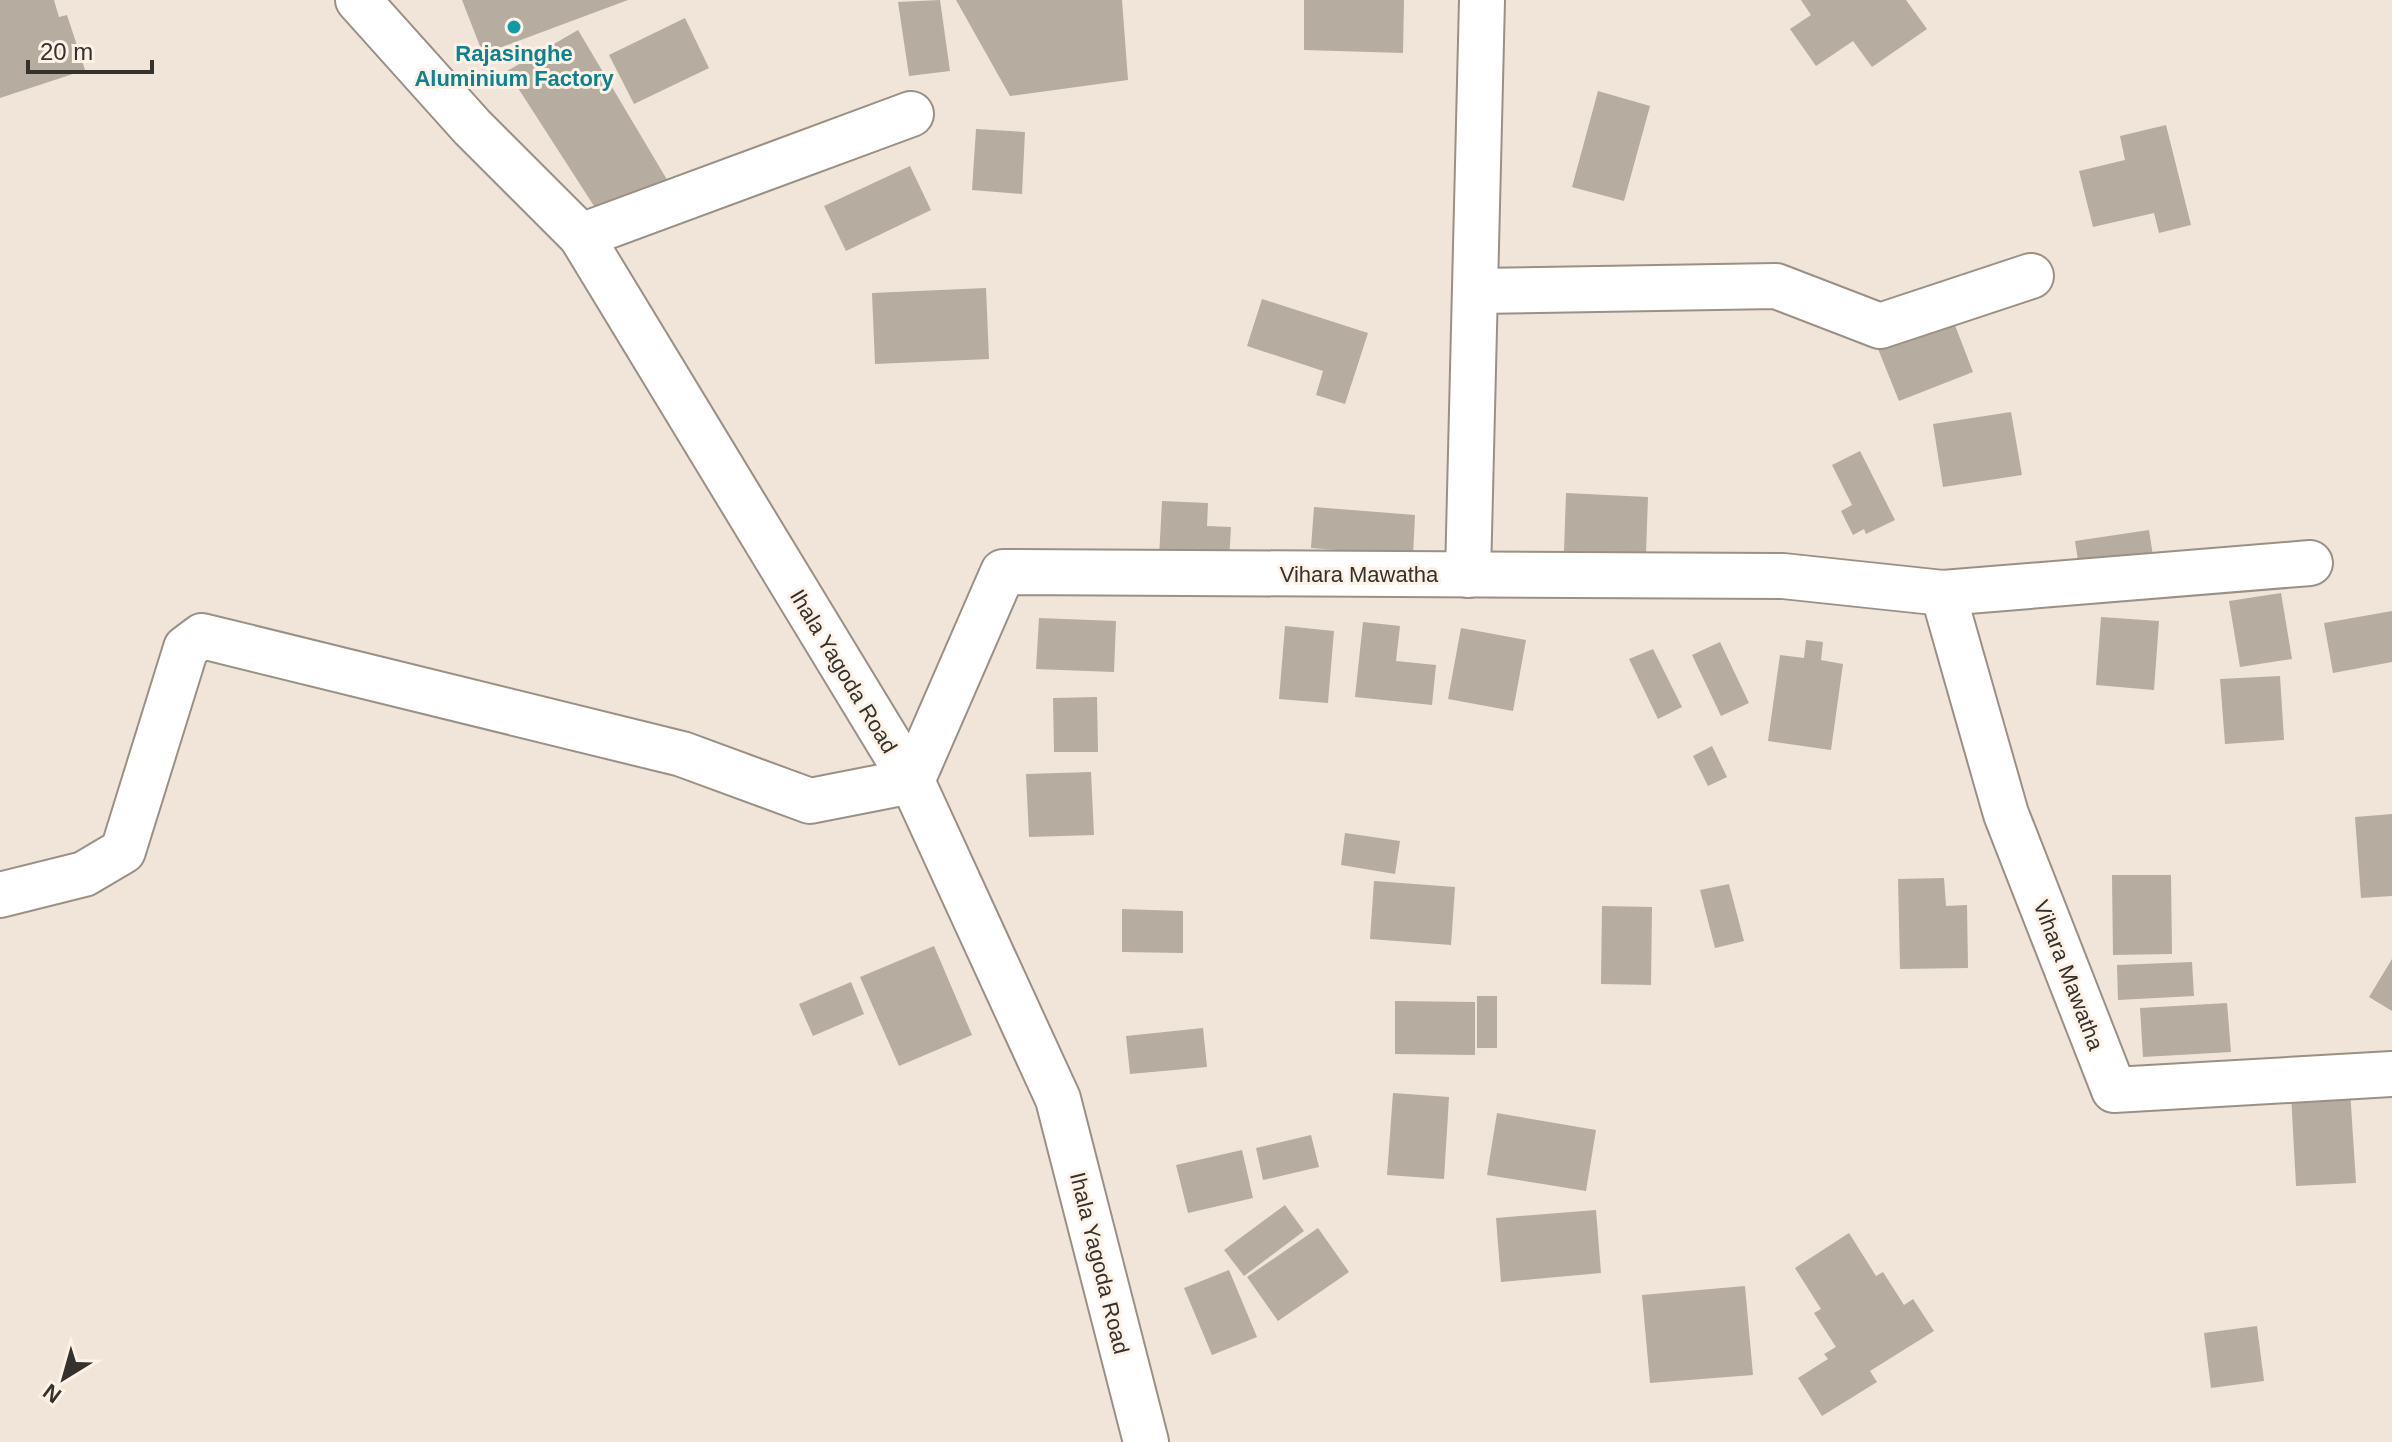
<svg xmlns="http://www.w3.org/2000/svg" width="2392" height="1442" font-family="Helvetica,sans-serif">
<style>
.building{fill:#b7aca0}
.lines{fill:none;stroke-linecap:round;stroke-linejoin:round}
.street-casing{stroke:#9a9085;stroke-width:48}
.secondary-casing{stroke:#9a9085;stroke-width:48}
.street{stroke:#fff;stroke-width:44}
.secondary{stroke:#fff;stroke-width:44}
.culture-dot{fill:#0f9aa8;stroke:#fef2e6;stroke-width:3}
.labels{text-anchor:middle;stroke-width:6;stroke-linejoin:round;paint-order:stroke}
.culture-label{font-size:22px;font-weight:bold;fill:#0d838f;stroke:#fef2e6}
.street-label{font-size:22px;fill:#35312d;stroke:#fef2e6}
</style>
<rect width="100%" height="100%" fill="#f1e5d9"/>
<g class="building">
<path d="M0,0H54L59,17L67,15L85,70L0,98Z"/>
<path d="M462,0H628L483,54Z"/>
<path d="M940,0L950,71L909,76L898,2Z"/>
<path d="M956,0H1122L1128,80L1010,96Z"/>
<path d="M1304,0H1404L1403,53L1304,50Z"/>
<path d="M1801,0H1906L1927,29L1872,67L1853,41L1816,66L1790,29L1811,15Z"/>
<path d="M685,18L709,68L634,104L609,55Z"/>
<path d="M578,30L669,183L594,206L507,71Z"/>
<path d="M1598,91L1650,106L1624,201L1572,187Z"/>
<path d="M2166,125L2191,225L2159,233L2154,213L2093,227L2079,171L2125,160L2120,136Z"/>
<path d="M976,129L1025,132L1022,194L972,190Z"/>
<path d="M910,166L931,210L846,251L824,206Z"/>
<path d="M986,288L989,359L875,364L872,293Z"/>
<path d="M1262,299L1368,333L1345,404L1316,395L1323,371L1247,346Z"/>
<path d="M1951,315L1973,372L1899,401L1876,344Z"/>
<path d="M2011,412L2022,475L1943,487L1933,424Z"/>
<path d="M1860,451L1895,520L1866,534L1864,529L1853,535L1841,511L1852,505L1832,465Z"/>
<path d="M1566,493L1648,497L1646,554L1564,551Z"/>
<path d="M1162,501L1208,503L1207,526L1231,527L1229,562L1159,558Z"/>
<path d="M1314,507L1415,515L1413,556L1311,548Z"/>
<path d="M2149,530L2153,556L2079,567L2075,541Z"/>
<path d="M2281,593L2292,659L2240,667L2229,601Z"/>
<path d="M2392,611V662L2333,673L2324,623Z"/>
<path d="M2101,617L2159,621L2154,690L2096,685Z"/>
<path d="M1039,618L1116,621L1114,672L1036,669Z"/>
<path d="M1363,622L1400,626L1396,661L1436,665L1432,705L1355,697Z"/>
<path d="M1285,626L1334,631L1328,703L1279,699Z"/>
<path d="M1461,628L1526,640L1513,711L1448,699Z"/>
<path d="M1806,640L1823,642L1821,660L1843,664L1831,750L1768,741L1780,655L1804,658Z"/>
<path d="M1720,642L1749,703L1721,716L1692,655Z"/>
<path d="M1653,649L1682,707L1658,719L1629,659Z"/>
<path d="M2280,676L2284,740L2225,744L2220,679Z"/>
<path d="M1097,697L1098,752H1054L1053,698Z"/>
<path d="M1712,746L1727,777L1708,786L1693,756Z"/>
<path d="M1091,772L1094,835L1029,837L1026,774Z"/>
<path d="M2392,814V896L2361,898L2355,817Z"/>
<path d="M1345,833L1400,841L1395,874L1341,865Z"/>
<path d="M2112,875H2171L2172,954L2113,955Z"/>
<path d="M1944,878L1946,906L1967,905L1968,968L1900,969L1898,879Z"/>
<path d="M1374,881L1455,887L1451,945L1370,939Z"/>
<path d="M1729,884L1744,941L1715,948L1700,890Z"/>
<path d="M1602,906L1652,907L1651,985L1601,984Z"/>
<path d="M1122,909L1183,911V953L1122,952Z"/>
<path d="M934,946L972,1035L899,1066L860,977Z"/>
<path d="M2392,959V1011L2369,997Z"/>
<path d="M2192,962L2194,996L2118,1000L2117,965Z"/>
<path d="M851,982L864,1014L813,1036L799,1004Z"/>
<rect x="1477" y="996" width="20" height="52"/>
<path d="M1395,1001L1475,1002V1055L1395,1054Z"/>
<path d="M2227,1003L2231,1052L2143,1057L2140,1008Z"/>
<path d="M1203,1028L1207,1067L1130,1074L1126,1036Z"/>
<path d="M2350,1090L2356,1183L2296,1186L2291,1094Z"/>
<path d="M1393,1093L1449,1097L1444,1179L1387,1175Z"/>
<path d="M1497,1113L1596,1130L1586,1191L1487,1175Z"/>
<path d="M1311,1135L1319,1167L1263,1180L1256,1148Z"/>
<path d="M1242,1150L1253,1198L1188,1213L1176,1165Z"/>
<path d="M1285,1205L1304,1231L1244,1276L1224,1250Z"/>
<path d="M1596,1210L1601,1273L1501,1282L1496,1218Z"/>
<path d="M1318,1228L1349,1272L1278,1321L1247,1277Z"/>
<path d="M1849,1233L1876,1276L1883,1272L1904,1305L1913,1299L1934,1331L1870,1371L1877,1382L1822,1416L1798,1378L1828,1359L1824,1354L1836,1347L1814,1313L1821,1309L1795,1268Z"/>
<path d="M1229,1270L1257,1337L1212,1355L1184,1288Z"/>
<path d="M1745,1286L1753,1375L1650,1383L1642,1295Z"/>
<path d="M2257,1326L2264,1381L2211,1388L2204,1333Z"/>
</g>
<g class="lines">
<defs>
<g id="street">
<path d="M581,236L911,114"/>
<path d="M1476,291L1776,286L1880,326L2031,276"/>
<path d="M1468,575L1482,0"/>
<path d="M1943,593L2006,814L2114,1090L2392,1074"/>
<path d="M0,895L84,874L123,851L186,648L202,636L682,754L810,801L912,781L1003,572L1783,576L1943,593L2310,563"/>
</g>
<path id="secondary" d="M358,0L472,127L581,236L912,781L1058,1099L1146,1442"/>
</defs>
<use href="#street" class="street-casing"/>
<use href="#secondary" class="secondary-casing"/>
<use href="#street" class="street"/>
<use href="#secondary" class="secondary"/>
</g>
<circle class="culture-dot" cx="514" cy="27" r="8"/>
<g class="labels">
<g class="culture-label">
<text x="514" y="61">Rajasinghe<tspan x="514" dy="25">Aluminium Factory</tspan></text>
</g>
<g class="street-label">
<text x="1359" y="582">Vihara Mawatha</text>
<text transform="translate(844 671) rotate(59)" y="8">Ihala Yagoda Road</text>
<text transform="translate(2069 975) rotate(69)" y="8">Vihara Mawatha</text>
<text transform="translate(1100 1263) rotate(76)" y="8">Ihala Yagoda Road</text>
</g>
</g>
<g transform="translate(64 1378) rotate(217)" stroke="#fef2e6" stroke-width="6" paint-order="stroke">
<path d="M0-6L14 30L0 20L-14 30Z" fill="#35312d"/>
<text y="-12" font-size="22" font-weight="bold" text-anchor="middle" fill="#35312d">N</text>
</g>
<path d="M28 60v12h124v-12" fill="none" stroke="#35312d" stroke-width="4"/>
<text x="40" y="60" font-size="24" fill="#35312d" stroke="#fef2e6" stroke-width="6" paint-order="stroke">20 m</text>
</svg>
